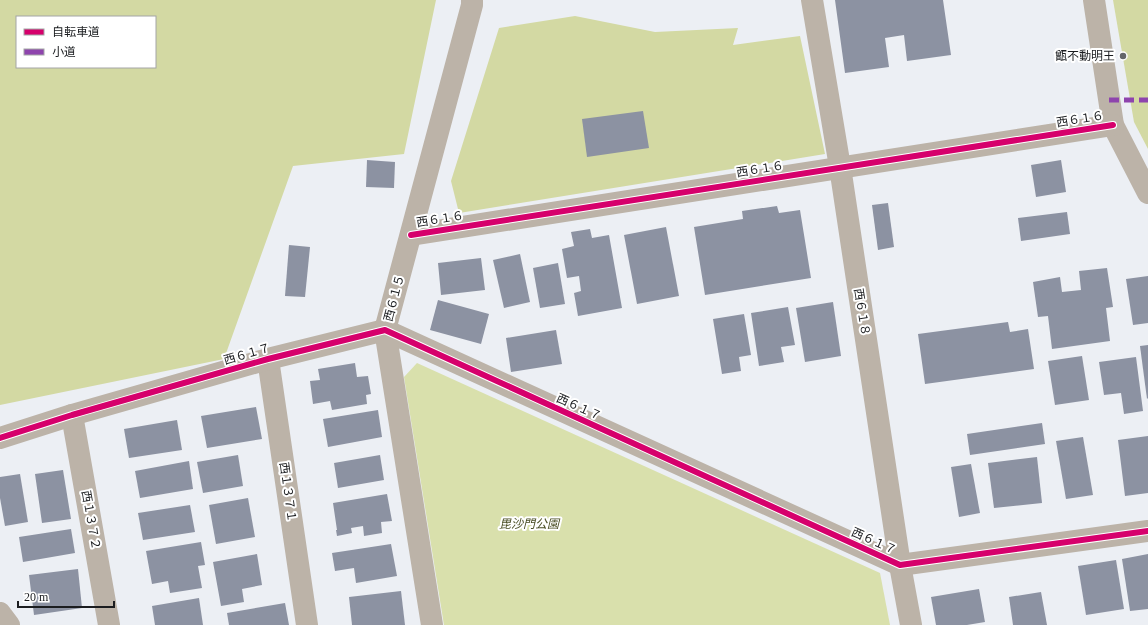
<svg xmlns="http://www.w3.org/2000/svg" width="1148" height="625" font-family="'Times New Roman','Noto Sans JP',serif">
<style>
.green{fill:#d9e0ac}
.forest{fill:#d3d9a3;fill-rule:evenodd}
.building{fill:#8c92a2}
.lines{fill:none;stroke-linecap:round;stroke-linejoin:round}
.minor{stroke:#bcb3a8;stroke-width:22}
.quiet{stroke:#8e44ad;stroke-width:5;stroke-dasharray:10 5;stroke-linecap:butt}
.cycleway-casing{stroke:#fff;stroke-width:8}
.cycleway{stroke:#d6006c;stroke-width:6}
.poi-dot{fill:#64666a;stroke:#fff;stroke-width:1.5}
.labels{text-anchor:middle;stroke-width:4;stroke-linejoin:round;paint-order:stroke}
.poi-label{font-size:12px;fill:#1b1d20;stroke:#fff;text-anchor:end}
.street-label{font-size:12px;fill:#1b1d20;stroke:#fff}
.park-label{font-size:12px;font-style:italic;fill:#494d23;stroke:#fff}
</style>
<rect width="100%" height="100%" fill="#eceff4"/>
<path class="green" d="M417,363L880,573L890,625H444L404,377Z"/>
<g class="forest">
<path d="M0,0H436L404,154L293,166L224,359L0,405ZM17,17H155V67H17Z"/>
<path d="M1113,0H1148V149L1134,122Z"/>
<path d="M575,16L655,32L738,28L733,45L800,36L825,154L459,213L451,181L499,28Z"/>
</g>
<g class="building">
<path d="M835,0H943L951,55L907,61L904,35L885,38L889,67L845,73Z"/>
<path d="M643,111L649,148L587,157L582,119Z"/>
<path d="M367,160L395,162L394,188L366,187Z"/>
<path d="M1061,160L1066,192L1036,197L1031,165Z"/>
<path d="M888,203L894,247L878,250L872,205Z"/>
<path d="M777,206L779,213L800,210L811,278L705,295L694,227L743,219L742,211Z"/>
<path d="M1067,212L1070,234L1021,241L1018,218Z"/>
<path d="M666,227L679,296L637,304L624,235Z"/>
<path d="M590,229L592,238L609,235L622,308L578,316L574,293L581,291L579,276L567,278L562,249L574,246L571,232Z"/>
<path d="M289,245L310,247L305,297L285,296Z"/>
<path d="M520,254L530,302L504,308L493,260Z"/>
<path d="M481,258L485,290L441,295L438,263Z"/>
<path d="M558,263L565,304L540,308L533,268Z"/>
<path d="M1107,268L1113,307L1106,308L1110,341L1052,349L1048,316L1038,317L1033,282L1060,277L1062,292L1081,290L1079,271Z"/>
<path d="M1148,276V323L1133,325L1126,279Z"/>
<path d="M438,300L489,314L481,344L430,330Z"/>
<path d="M833,302L841,356L805,362L796,308Z"/>
<path d="M788,307L795,345L781,347L784,362L759,366L751,313Z"/>
<path d="M744,314L751,355L739,357L741,371L722,374L713,319Z"/>
<path d="M1008,322L1010,332L1028,329L1034,369L925,384L918,334Z"/>
<path d="M556,330L562,364L511,372L506,338Z"/>
<path d="M1148,345V398L1147,399L1140,346Z"/>
<path d="M1082,356L1089,400L1055,405L1048,361Z"/>
<path d="M1136,357L1143,411L1124,414L1121,393L1104,395L1099,362Z"/>
<path d="M355,363L357,377L368,376L371,394L366,395L367,404L332,410L330,401L313,404L310,381L320,380L318,369Z"/>
<path d="M256,407L262,439L207,448L201,416Z"/>
<path d="M378,410L382,437L328,447L323,419Z"/>
<path d="M177,420L182,450L129,458L124,429Z"/>
<path d="M1042,423L1045,444L970,455L967,434Z"/>
<path d="M1148,436V493L1125,496L1118,440Z"/>
<path d="M1083,437L1093,495L1066,499L1056,441Z"/>
<path d="M238,455L243,486L203,493L197,462Z"/>
<path d="M380,455L384,480L338,488L334,463Z"/>
<path d="M1037,457L1042,503L994,508L988,463Z"/>
<path d="M189,461L193,489L140,498L135,471Z"/>
<path d="M971,464L980,513L959,517L951,467Z"/>
<path d="M63,470L71,519L42,523L35,474Z"/>
<path d="M20,474L28,522L5,526L0,498V477Z"/>
<path d="M387,494L392,521L381,522L382,533L364,536L363,526L351,528L352,533L337,536L336,530H337L333,503Z"/>
<path d="M248,498L255,537L216,544L209,505Z"/>
<path d="M190,505L195,532L143,540L138,513Z"/>
<path d="M71,529L75,553L23,562L19,537Z"/>
<path d="M201,542L205,565L198,566L202,588L170,593L168,581L152,584L146,551Z"/>
<path d="M391,544L397,576L356,583L354,568L335,571L332,553Z"/>
<path d="M257,554L262,585L242,589L244,602L221,606L213,562Z"/>
<path d="M1148,554V609L1130,611L1122,559Z"/>
<path d="M1116,560L1124,609L1086,615L1078,566Z"/>
<path d="M78,569L82,608L34,615L29,575Z"/>
<path d="M979,589L985,622L967,625H936L931,597Z"/>
<path d="M401,591L405,625H352L349,597Z"/>
<path d="M1041,592L1047,625H1013L1009,597Z"/>
<path d="M199,598L203,625H155L152,606Z"/>
<path d="M285,603L289,625H229L227,613Z"/>
</g>
<g class="lines">
<g class="minor">
<path d="M812,0L840,167L900,565L911,625"/>
<path d="M1094,0L1113,125L1148,193"/>
<path d="M411,235L1113,125"/>
<path d="M268,359L307,625"/>
<path d="M72,415L109,625"/>
<path d="M0,438L72,415L268,359L385,330L900,565L1148,531"/>
<path d="M0,613L9,625"/>
<path d="M432,625L385,330L472,5V0"/>
</g>
<path class="quiet" d="M1109,100H1148"/>
<defs>
<g id="cycleway">
<path d="M411,235L1113,125"/>
<path d="M0,438L72,415L268,359L385,330L900,565L1148,531"/>
</g>
</defs>
<use href="#cycleway" class="cycleway-casing"/>
<use href="#cycleway" class="cycleway"/>
</g>
<circle class="poi-dot" cx="1123" cy="56" r="4"/>
<g class="labels">
<g class="poi-label">
<text x="1115" y="60">甑不動明王</text>
</g>
<g class="street-label">
<text transform="translate(1080 119) rotate(-9)" y="4">西６１６</text>
<text transform="translate(760 169) rotate(-9)" y="4">西６１６</text>
<text transform="translate(440 219) rotate(-9)" y="4">西６１６</text>
<text transform="translate(394 298) rotate(-75)" y="4">西６１５</text>
<text transform="translate(862 312) rotate(81)" y="4">西６１８</text>
<text transform="translate(247 354) rotate(-16)" y="4">西６１７</text>
<text transform="translate(579 407) rotate(24)" y="4">西６１７</text>
<text transform="translate(288 492) rotate(82)" y="4">西１３７１</text>
<text transform="translate(91 520) rotate(80)" y="4">西１３７２</text>
<text transform="translate(874 541) rotate(24)" y="4">西６１７</text>
</g>
<g class="park-label">
<text x="529" y="528">毘沙門公園</text>
</g>
</g>
<rect x="16" y="16" width="140" height="52" fill="#ffffff" stroke="#a4a5a6"/>
<rect x="24" y="29" width="20" height="6" fill="#d6006c" stroke="#a4a5a6"/>
<text x="52" y="36" font-size="12" fill="#1b1d20">自転車道</text>
<rect x="24" y="49" width="20" height="6" fill="#8e44ad" stroke="#a4a5a6"/>
<text x="52" y="56" font-size="12" fill="#1b1d20">小道</text>
<path d="M18 601v6h96v-6" fill="none" stroke="#1b1d20" stroke-width="2"/>
<text x="24" y="601" font-size="12" fill="#1b1d20" stroke="#ffffff" stroke-width="3" paint-order="stroke">20 m</text>
</svg>
